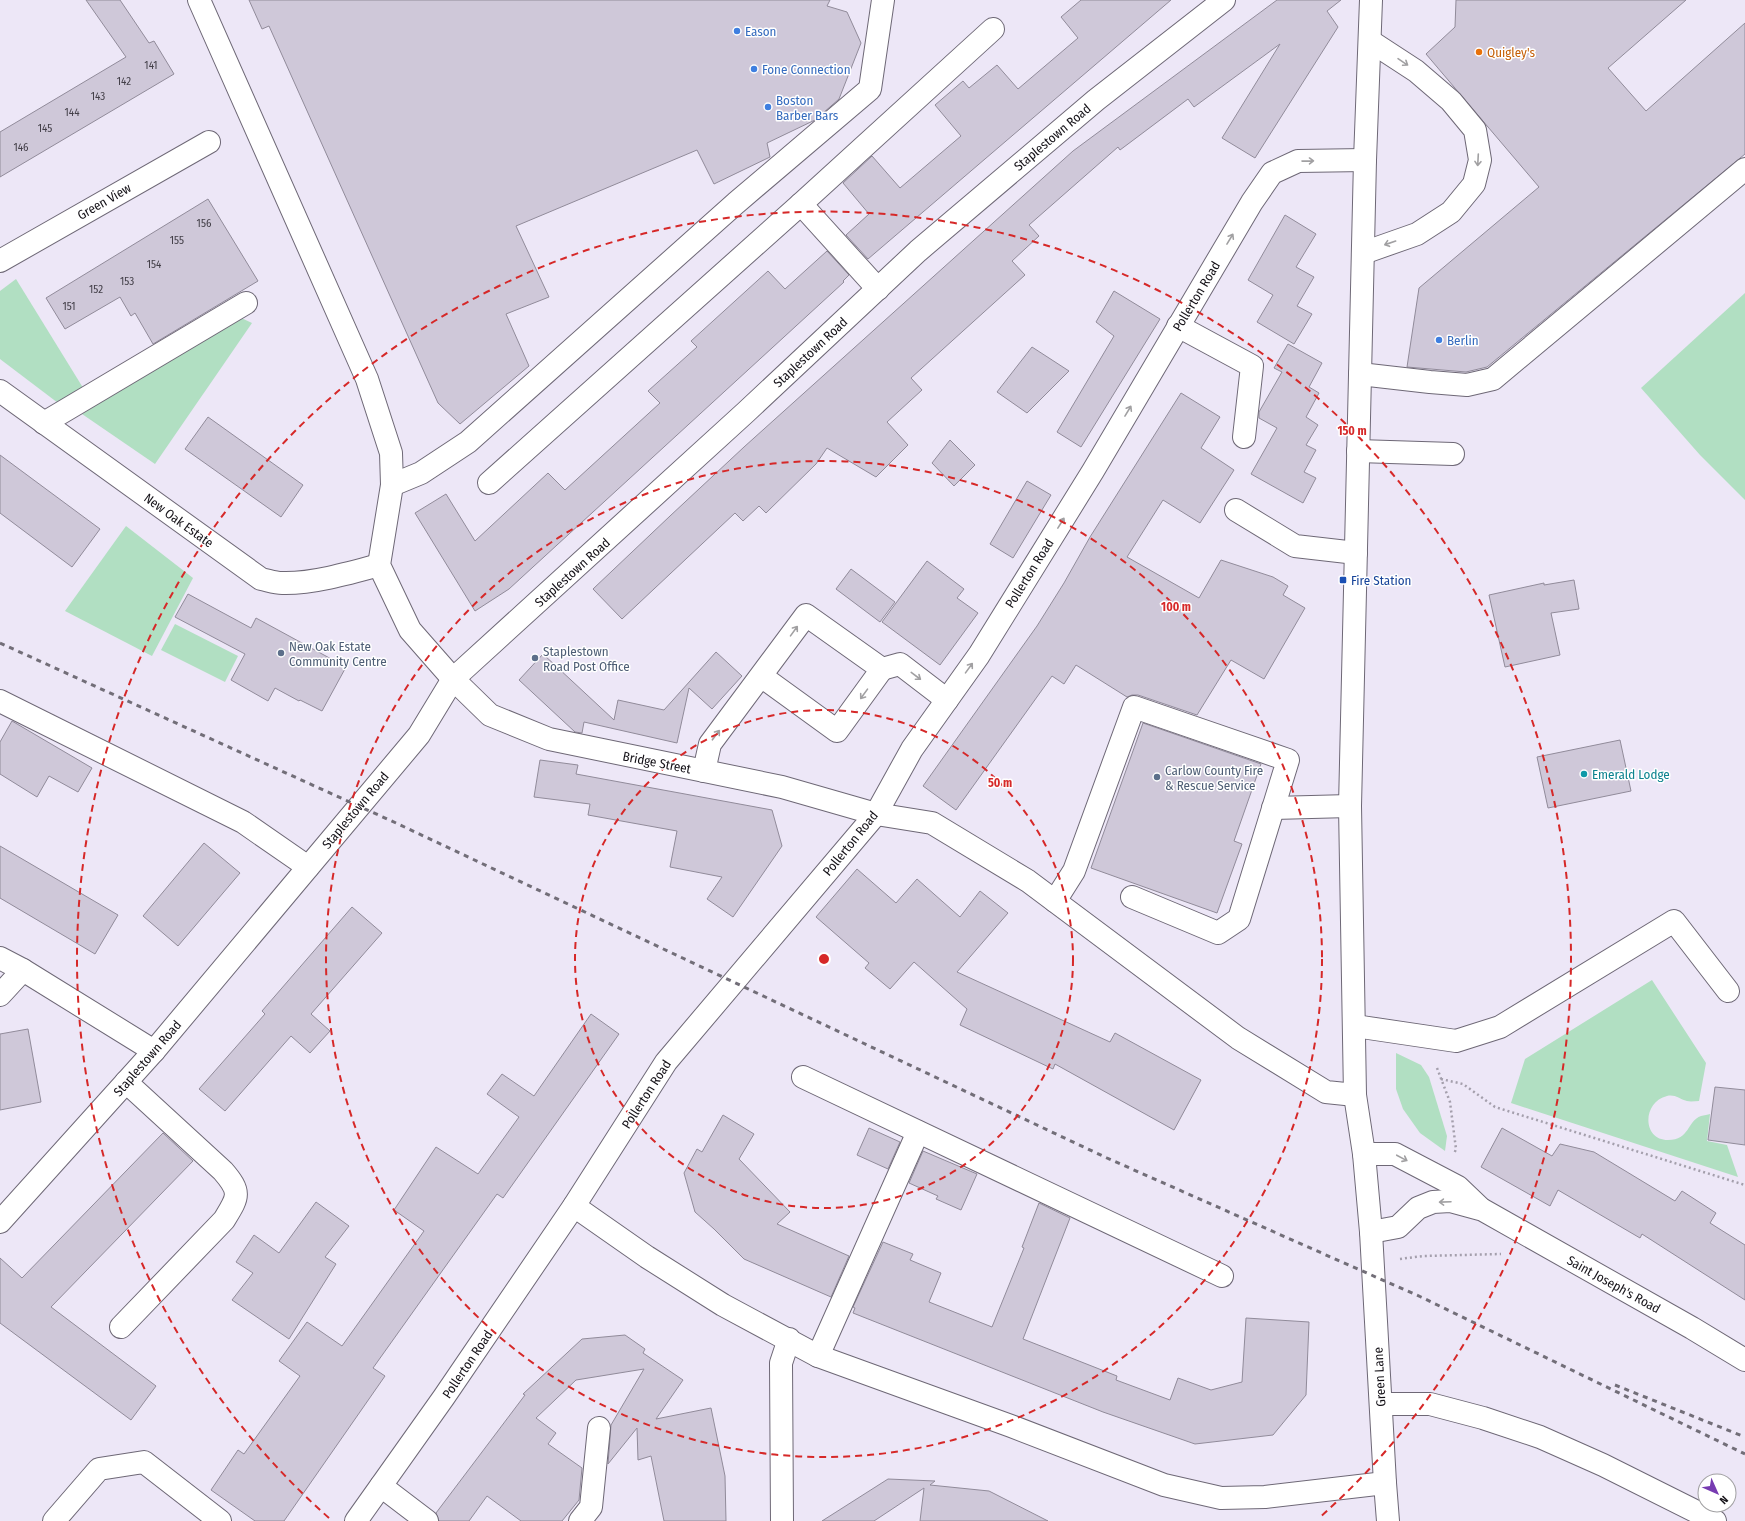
<svg xmlns="http://www.w3.org/2000/svg" width="1745" height="1521" font-family="'Fira Sans Condensed',sans-serif">
<style>
.green{fill:#b1dfc2}
.building{fill:#cfc8d9;stroke:#918b9a}
.lines{fill:none;stroke-linecap:round;stroke-linejoin:round}
.minor-casing{stroke:#6e6876;stroke-width:24}
.major-casing{stroke:#6e6876;stroke-width:24}
.path{stroke:#a49fac;stroke-width:2.5;stroke-dasharray:2 3;stroke-linecap:butt}
.minor{stroke:#fff;stroke-width:22}
.major{stroke:#fff;stroke-width:22}
.rail{stroke:#726e78;stroke-width:3;stroke-dasharray:5 5;stroke-linecap:butt}
.oneway{stroke:#a1a0a2}
.ring{fill:none;stroke:#d62828;stroke-width:2;stroke-dasharray:7 5}
.shop-dot{fill:#3f7fe0;stroke:#fff;stroke-width:1.5}
.food-dot{fill:#e8710a;stroke:#fff;stroke-width:1.5}
.transit-dot{fill:#1a4fb4;stroke:#fff;stroke-width:1.5}
.service-dot{fill:#5c6f8a;stroke:#fff;stroke-width:1.5}
.culture-dot{fill:#0f9aa8;stroke:#fff;stroke-width:1.5}
.labels{text-anchor:middle;stroke-width:3;stroke-linejoin:round;paint-order:stroke}
.number-label{font-size:11px;fill:#433f48}
.shop-label{font-size:13px;fill:#366cbe;stroke:#fff;text-anchor:start}
.food-label{font-size:13px;fill:#c56008;stroke:#fff;text-anchor:start}
.street-label{font-size:13px;fill:#141117;stroke:#fff}
.transit-label{font-size:13px;fill:#164399;stroke:#fff;text-anchor:start}
.service-label{font-size:13px;fill:#4e5e75;stroke:#fff;text-anchor:start}
.culture-label{font-size:13px;fill:#0d838f;stroke:#fff;text-anchor:start}
.centre{fill:#d62828;stroke:#fff;stroke-width:2}
.ring-label{font-size:12px;text-anchor:middle;font-weight:bold;fill:#d62828;stroke:#fff;stroke-width:3;stroke-linejoin:round;paint-order:stroke}
</style>
<rect width="100%" height="100%" fill="#ede7f7"/>
<g class="green">
<path d="M16,279L85,391L62,406L0,359V291Z"/>
<path d="M1745,293V500L1700,455L1641,388Z"/>
<path d="M237,316L252,323L155,464L82,414Z"/>
<path d="M126,526L193,578L152,656L65,611Z"/>
<path d="M175,624L238,656L225,682L161,650Z"/>
<path d="M1652,980L1706,1063L1699,1101C1695,1101 1691,1102 1687,1101C1679,1099 1675,1094 1667,1096C1642,1102 1642,1140 1668,1140C1690,1140 1687,1121 1701,1116C1704,1115 1708,1115 1710,1114L1707,1141L1727,1145L1738,1177L1511,1103L1525,1059Z"/>
<path d="M1396,1053L1421,1065L1429,1077L1447,1136L1445,1151L1420,1133L1403,1109L1396,1089Z"/>
</g>
<g class="building">
<path d="M86,0H120L149,43L154,41L174,74L0,177V132L126,57Z"/>
<path d="M249,0H830L827,6L847,12L861,43L839,99L815,120L767,143L770,157L714,184L697,150L516,226L549,297L506,314L529,366L460,424L438,403L269,26L262,29Z"/>
<path d="M1081,0H1171L868,259L846,235L869,214L843,183L872,156L900,188L961,136L935,105L963,81L969,88L997,65L1018,89L1078,38L1061,17Z"/>
<path d="M1277,0H1341L1327,11L1338,27L1255,158L1222,138L1280,44L1194,107L1188,99L1120,150L1118,147L1029,225L1039,236L1012,261L1025,275L911,378L922,390L887,422L908,445L876,477L827,448L816,464L766,513L759,506L743,521L735,513L622,619L593,589L670,516L744,447L1073,151Z"/>
<path d="M1456,0H1686L1608,68L1646,111L1745,23V154L1487,367L1466,372L1407,367L1419,288L1539,187L1426,54L1455,27Z"/>
<path d="M208,199L258,281L153,344L135,313L131,316L120,297L65,329L46,298Z"/>
<path d="M1285,215L1316,234L1296,267L1314,277L1297,306L1312,314L1294,344L1257,322L1273,295L1248,280Z"/>
<path d="M827,251L849,275L843,281L844,282L509,589L475,611L415,513L446,494L475,541L548,473L565,490L660,403L648,391L697,347L691,341L768,271L785,289Z"/>
<path d="M1114,291L1160,319L1081,447L1057,432L1114,336L1096,322Z"/>
<path d="M1288,344L1322,363L1309,387L1319,393L1306,417L1318,425L1306,445L1316,450L1304,472L1316,478L1303,503L1251,474L1277,428L1259,418V412L1282,372L1274,368Z"/>
<path d="M1032,347L1069,371L1027,413L997,392Z"/>
<path d="M1181,393L1220,417L1201,448L1234,470L1200,523L1163,500L1127,557L1199,598L1221,560L1273,577L1288,586L1283,595L1305,608L1264,679L1231,660L1197,715L1138,695H1132L1127,697L1076,665L1064,684L1052,676L956,810L923,786L1037,626L1064,583L1090,537Z"/>
<path d="M208,417L303,485L281,517L185,449Z"/>
<path d="M950,440L975,465L954,486L932,463Z"/>
<path d="M0,455L100,529L72,567L0,513Z"/>
<path d="M1027,481L1051,495L1013,558L990,544Z"/>
<path d="M927,561L964,589L957,598L978,613L940,665L882,622Z"/>
<path d="M851,569L895,602L880,622L836,589Z"/>
<path d="M1574,580L1579,609L1551,613L1560,655L1505,667L1489,595L1544,583V585Z"/>
<path d="M188,594L251,628L256,618L346,667L322,711L300,700L299,701L275,688L268,701L231,680L245,654L175,617Z"/>
<path d="M716,652L742,676L712,709L689,688L677,743L584,722L582,733L575,732L519,680L543,654L614,720L618,700L664,710Z"/>
<path d="M12,721L92,768L78,792L49,776L37,797L0,774V742Z"/>
<path d="M1143,723L1261,764L1234,841L1242,844L1217,913L1091,868Z"/>
<path d="M1620,740L1631,791L1548,808L1537,757Z"/>
<path d="M540,760L578,765L576,774L772,810L782,846L733,917L707,899L722,877L670,867L677,831L588,815L590,804L534,797Z"/>
<path d="M204,843L240,873L178,946L143,916Z"/>
<path d="M0,846L118,915L95,954L0,898Z"/>
<path d="M857,869L896,903L917,879L960,917L980,891L1008,913L957,972L1110,1042L1115,1033L1201,1080L1174,1130L1055,1064L1053,1069L960,1025L967,1009L914,962L890,989L865,968L869,963L816,917Z"/>
<path d="M352,907L382,933L311,1014L330,1031L310,1053L291,1036L225,1111L199,1089L265,1014L262,1011Z"/>
<path d="M591,1014L619,1034L503,1198L497,1194L373,1368L385,1376L284,1521H255L211,1490L238,1450L244,1454L300,1376L279,1361L307,1322L342,1346L424,1231L394,1210L436,1147L478,1174L519,1117L487,1094L502,1074L534,1096Z"/>
<path d="M28,1029L41,1102L0,1110V1034Z"/>
<path d="M1715,1087L1745,1090V1145L1708,1140Z"/>
<path d="M723,1115L754,1134L739,1159L790,1212L777,1224L849,1256L831,1297L744,1259L714,1229L695,1212L684,1173L697,1149L702,1152Z"/>
<path d="M869,1128L900,1142L888,1169L857,1155Z"/>
<path d="M1502,1128L1552,1156L1560,1144L1594,1152L1675,1201L1682,1191L1716,1213L1710,1223L1745,1245V1300L1642,1234L1640,1238L1558,1190L1550,1206L1481,1167Z"/>
<path d="M163,1133L193,1161L51,1307L156,1386L131,1420L0,1323V1258L22,1278Z"/>
<path d="M923,1151L977,1174L961,1210L936,1199L938,1196L909,1183Z"/>
<path d="M316,1202L349,1226L325,1257L336,1264L289,1339L232,1300L253,1273L236,1262L254,1235L279,1253Z"/>
<path d="M1039,1203L1070,1218L1023,1339L1117,1376L1116,1380L1170,1400L1178,1378L1211,1390L1242,1382L1246,1318L1309,1322L1306,1395L1273,1435L1195,1444L1103,1412L853,1313L855,1308L853,1307L883,1242L913,1254L910,1260L941,1273L929,1302L992,1327L1024,1248L1022,1247Z"/>
<path d="M625,1335L645,1349L643,1353L683,1380L656,1419L711,1408L725,1476L726,1521H664L651,1456L638,1460L637,1428L608,1464L611,1425L644,1369L576,1380L536,1418L556,1433L548,1444L582,1468L579,1500L562,1521H521L487,1496L469,1521H439L436,1513L525,1395L523,1394L582,1339Z"/>
<path d="M888,1479L935,1481L930,1485L989,1491L1048,1521H920L924,1488L874,1521H822Z"/>
</g>
<g class="lines">
<defs>
<g id="minor">
<path d="M199,0L367,379L391,453L392,485L379,565L410,630L453,679L490,715L549,739L782,787L876,814L932,823L1028,881L1238,1038L1326,1092L1355,1095"/>
<path d="M801,204L878,289"/>
<path d="M1363,253L1417,234L1451,212L1474,184L1480,160L1475,130L1451,101L1416,71L1370,41"/>
<path d="M0,261L209,142"/>
<path d="M1178,326L1252,366L1244,437"/>
<path d="M1360,374L1430,382L1467,385L1493,379L1745,169"/>
<path d="M0,391L261,579C267,580 275,583 282,583C311,584 350,573 379,565"/>
<path d="M44,423L246,303"/>
<path d="M1358,451L1453,454"/>
<path d="M489,483L801,204L993,29"/>
<path d="M392,485L421,473L468,442L736,203L870,89L883,0"/>
<path d="M1236,510L1295,546L1356,553"/>
<path d="M882,669L900,664L947,700"/>
<path d="M0,701L243,822L308,867"/>
<path d="M704,771L710,744L806,615L882,669L837,731L761,676"/>
<path d="M1273,808L1350,806"/>
<path d="M1055,901L1074,871L1134,707L1288,760L1239,919L1218,933L1132,897"/>
<path d="M0,958L23,970L154,1051"/>
<path d="M0,995L23,970"/>
<path d="M1355,1026L1456,1041L1500,1027L1674,921L1728,991"/>
<path d="M803,1077L1222,1276"/>
<path d="M1364,1154H1395L1458,1187L1480,1208"/>
<path d="M574,1206L647,1257L723,1305L818,1356L1011,1426L1164,1485L1221,1498L1265,1497L1385,1483"/>
<path d="M1371,1232L1398,1227L1418,1208L1433,1202L1450,1201L1483,1210L1692,1328L1745,1360"/>
<path d="M121,1327L224,1220C238,1197 242,1193 223,1171L126,1082"/>
<path d="M818,1356L918,1132"/>
<path d="M1381,1404H1430L1483,1418L1540,1437L1603,1465L1715,1521"/>
<path d="M381,1486L427,1521"/>
<path d="M54,1521L99,1469L144,1462L220,1521"/>
<path d="M580,1521L591,1507L599,1428"/>
<path d="M782,1521L781,1363L789,1339"/>
</g>
<g id="major">
<path d="M1371,0L1365,160L1350,806L1355,1095L1364,1154L1371,1232L1385,1483L1388,1521"/>
<path d="M0,1222L154,1051L419,735L453,679L746,412L918,251L1096,100L1224,0"/>
<path d="M356,1521L444,1397L574,1206L666,1062L876,814L912,749L979,655L1093,471L1252,202L1272,173L1298,161L1365,160"/>
</g>
</defs>
<use href="#minor" class="minor-casing"/>
<use href="#major" class="major-casing"/>
<g class="path">
<path d="M1437,1068L1450,1102L1456,1149L1454,1154"/>
<path d="M1441,1079L1463,1084L1495,1107L1745,1185"/>
<path d="M1400,1259L1423,1256L1501,1254"/>
</g>
<use href="#minor" class="minor"/>
<use href="#major" class="major"/>
<g class="rail">
<path d="M0,643L396,823L1107,1158L1421,1297L1745,1454"/>
<path d="M1615,1385L1745,1437"/>
</g>
</g>
<defs><path id="oneway-shaft" d="M-6 0H5M1.5-3L5.5 0L1.5 3" fill="none" stroke-width="1.6" stroke-linecap="round" stroke-linejoin="round"/></defs>
<g class="oneway">
<use href="#oneway-shaft" transform="translate(1403 62) rotate(34)"/>
<use href="#oneway-shaft" transform="translate(1478 160) rotate(93)"/>
<use href="#oneway-shaft" transform="translate(1308 161) rotate(-1)"/>
<use href="#oneway-shaft" transform="translate(1230 239) rotate(-59)"/>
<use href="#oneway-shaft" transform="translate(1390 243) rotate(161)"/>
<use href="#oneway-shaft" transform="translate(1128 411) rotate(-59)"/>
<use href="#oneway-shaft" transform="translate(1061 523) rotate(-58)"/>
<use href="#oneway-shaft" transform="translate(794 631) rotate(-54)"/>
<use href="#oneway-shaft" transform="translate(969 668) rotate(-54)"/>
<use href="#oneway-shaft" transform="translate(916 676) rotate(37)"/>
<use href="#oneway-shaft" transform="translate(864 694) rotate(126)"/>
<use href="#oneway-shaft" transform="translate(716 735) rotate(-53)"/>
<use href="#oneway-shaft" transform="translate(1402 1158) rotate(28)"/>
<use href="#oneway-shaft" transform="translate(1445 1202) rotate(178)"/>
</g>
<g class="ring">
<circle cx="824" cy="959" r="249"/>
<circle cx="824" cy="959" r="498"/>
<path d="M329 1518A747 747 0 1 1 1319 1518"/>
</g>
<g class="shop-dot">
<circle cx="737" cy="31" r="4"/>
<circle cx="754" cy="69" r="4"/>
<circle cx="768" cy="107" r="4"/>
<circle cx="1439" cy="340" r="4"/>
</g>
<circle class="food-dot" cx="1479" cy="52" r="4"/>
<rect class="transit-dot" x="1339" y="576" width="8" height="8" rx="2"/>
<g class="service-dot">
<circle cx="281" cy="653" r="4"/>
<circle cx="535" cy="658" r="4"/>
<circle cx="1157" cy="777" r="4"/>
</g>
<circle class="culture-dot" cx="1584" cy="774" r="4"/>
<g class="labels">
<g class="number-label">
<text x="151" y="69">141</text>
<text x="124" y="85">142</text>
<text x="98" y="100">143</text>
<text x="72" y="116">144</text>
<text x="45" y="132">145</text>
<text x="21" y="151">146</text>
<text x="204" y="227">156</text>
<text x="177" y="244">155</text>
<text x="154" y="268">154</text>
<text x="127" y="285">153</text>
<text x="96" y="293">152</text>
<text x="69" y="310">151</text>
</g>
<g class="shop-label">
<text x="745" y="36">Eason</text>
<text x="762" y="74">Fone Connection</text>
<text x="776" y="105">Boston<tspan x="776" dy="15">Barber Bars</tspan></text>
<text x="1447" y="345">Berlin</text>
</g>
<g class="food-label">
<text x="1487" y="57">Quigley's</text>
</g>
<g class="street-label">
<text transform="translate(1052 137) rotate(-40)" y="5">Staplestown Road</text>
<text transform="translate(104 201) rotate(-30)" y="5">Green View</text>
<text transform="translate(1196 296) rotate(-59)" y="5">Pollerton Road</text>
<text transform="translate(810 352) rotate(-43)" y="5">Staplestown Road</text>
<text transform="translate(179 520) rotate(36)" y="5">New Oak Estate</text>
<text transform="translate(572 572) rotate(-42)" y="5">Staplestown Road</text>
<text transform="translate(1029 573) rotate(-58)" y="5">Pollerton Road</text>
<text transform="translate(657 762) rotate(11)" y="5">Bridge Street</text>
<text transform="translate(355 810) rotate(-50)" y="5">Staplestown Road</text>
<text transform="translate(850 843) rotate(-51)" y="5">Pollerton Road</text>
<text transform="translate(147 1058) rotate(-49)" y="5">Staplestown Road</text>
<text transform="translate(646 1094) rotate(-57)" y="5">Pollerton Road</text>
<text transform="translate(1614 1284) rotate(29)" y="5">Saint Joseph's Road</text>
<text transform="translate(467 1364) rotate(-56)" y="5">Pollerton Road</text>
<text transform="translate(1379 1377) rotate(-93)" y="5">Green Lane</text>
</g>
<g class="transit-label">
<text x="1351" y="585">Fire Station</text>
</g>
<g class="service-label">
<text x="289" y="651">New Oak Estate<tspan x="289" dy="15">Community Centre</tspan></text>
<text x="543" y="656">Staplestown<tspan x="543" dy="15">Road Post Office</tspan></text>
<text x="1165" y="775">Carlow County Fire<tspan x="1165" dy="15">&amp; Rescue Service</tspan></text>
</g>
<g class="culture-label">
<text x="1592" y="779">Emerald Lodge</text>
</g>
</g>
<circle cx="824" cy="959" r="6" class="centre"/>
<g class="ring-label">
<text x="1352" y="435">150 m</text>
<text x="1176" y="611">100 m</text>
<text x="1000" y="787">50 m</text>
</g>
<g transform="translate(1717 1493) rotate(135)"><circle r="19" fill="#ffffff" stroke="#a1a0a2"/>
<path d="M0-3L7 15L0 10L-7 15Z" fill="#773bb1"/>
<text y="-6" font-size="11" font-weight="bold" text-anchor="middle" fill="#141117">N</text>
</g>
</svg>
